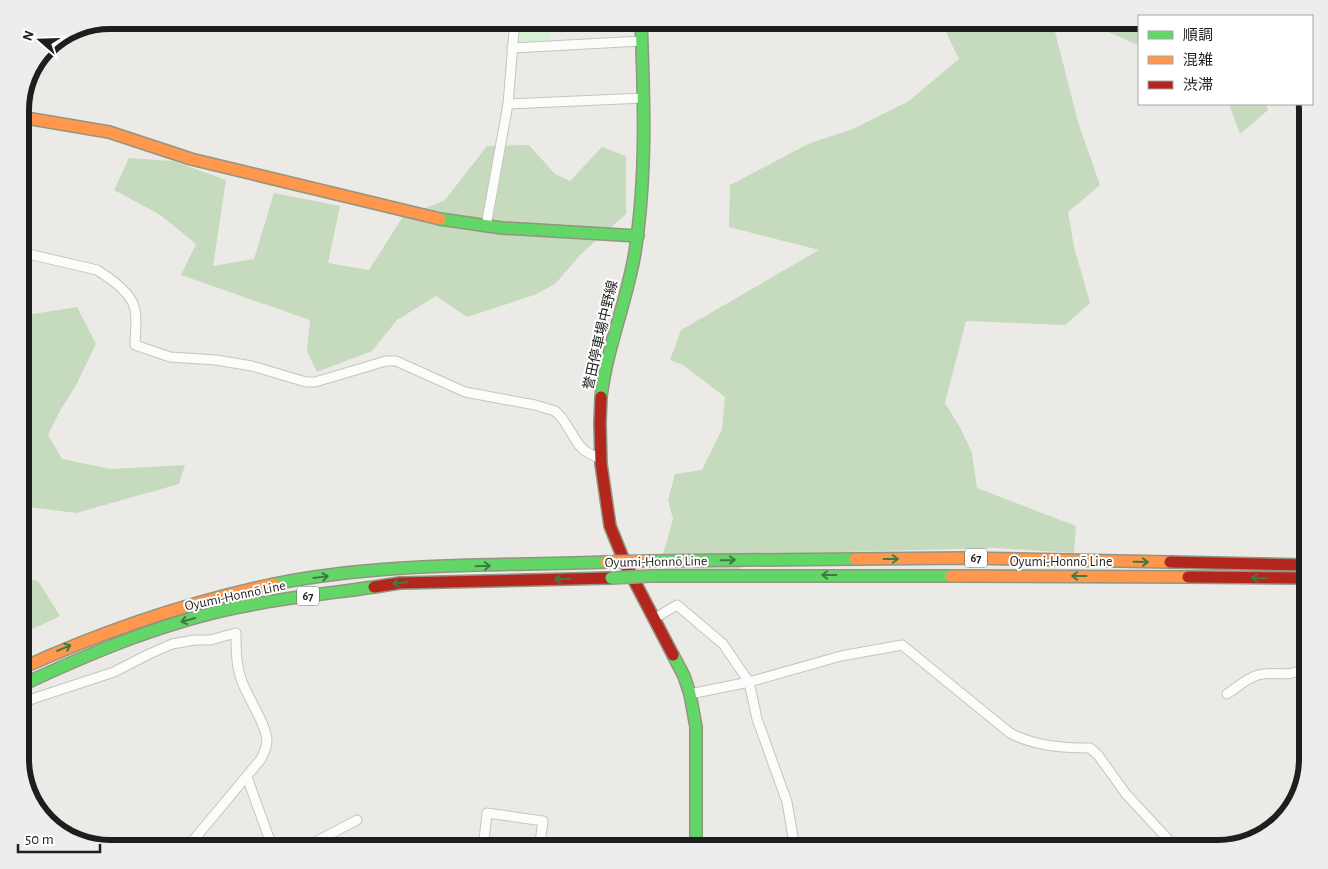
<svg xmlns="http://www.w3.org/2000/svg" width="1328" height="869" font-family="'Alegreya Sans','Noto Sans JP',sans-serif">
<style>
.forest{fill:#c6dabd}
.park{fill:#d5f1d6}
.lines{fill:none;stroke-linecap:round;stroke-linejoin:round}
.street-casing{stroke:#c5c4c2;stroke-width:11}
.fast-casing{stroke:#92957f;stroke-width:14}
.slow-casing{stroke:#92957f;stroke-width:14}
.jam-casing{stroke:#92957f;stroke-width:14}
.street{stroke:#fcfcfb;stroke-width:9}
.fast{stroke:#63d668;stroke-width:11}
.slow{stroke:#ff974d;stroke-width:11}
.jam{stroke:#b3261e;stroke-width:11}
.fast-bridge-casing{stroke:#a19984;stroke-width:14;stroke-linecap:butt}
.slow-bridge-casing{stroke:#a19984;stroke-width:14;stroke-linecap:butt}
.fast-bridge{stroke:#63d668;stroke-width:11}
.slow-bridge{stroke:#ff974d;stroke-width:11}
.oneway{stroke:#407a43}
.labels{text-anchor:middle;stroke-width:4;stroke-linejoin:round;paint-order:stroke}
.shield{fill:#fff;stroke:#626262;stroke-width:1}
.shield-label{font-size:12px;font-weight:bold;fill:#1e1e1e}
.street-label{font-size:14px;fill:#1e1e1e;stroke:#fff}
.rim{fill:none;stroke:#1e1e1e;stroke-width:6}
</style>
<rect width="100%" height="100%" fill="#eceae6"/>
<g class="forest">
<path d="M940,20H1052L1078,122L1100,185L1068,212L1074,247L1090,303L1065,325L966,321L945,403L961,429L972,453L977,488L1076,526L1074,553L995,548L765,554L726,577L677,579L660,565L673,519L668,500L675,474L702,470L722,429L725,397L683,365L670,360L681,330L819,250L729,227L730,185L810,143L853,129L909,101L959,59Z"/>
<path d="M1099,20H1139V44H1135L1100,28Z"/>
<path d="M1229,104H1266L1268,110L1240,134Z"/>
<path d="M529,145L555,174L570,181L602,147L626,156V214L581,254L555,284L534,295L467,317L436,296L397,320L372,351L317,372L307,351L310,320L181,275L196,244L159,214L114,190L129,158L173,161L226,180L213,266L254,259L274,193L340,206L328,263L369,270L402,218L445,200L487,146Z"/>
<path d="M77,307L96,344L75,387L61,409L48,435L62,459L111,469L185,465L179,484L76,513L20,506V326L33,314Z"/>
<path d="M20,578L38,581L60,616L20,635Z"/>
</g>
<path class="park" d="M550,20V44L519,45L522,21Z"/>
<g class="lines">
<defs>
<g id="street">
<path d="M512,48L642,41"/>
<path d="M508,104L644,98"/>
<path d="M486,226L508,104L515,20"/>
<path d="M20,252L97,270C110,278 129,291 134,306C138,317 135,333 135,345L170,357L216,360L252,366L306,382H315L386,361H396L465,392L535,405L555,411L562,418L579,445L585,451L600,459"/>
<path d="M655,618L677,605L723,644L749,682L757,719L787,802L795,849"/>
<path d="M690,694L749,682L841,656L902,645L1010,733C1035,746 1061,748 1090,748L1098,755L1126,794L1177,849"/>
<path d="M1227,694C1236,688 1247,678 1258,675C1278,670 1287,680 1308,666"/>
<path d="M20,705L32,699L114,672L147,655L172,644L194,640H210L236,633C236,649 236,664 241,679C247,697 267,725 267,741C267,747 264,753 261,759L186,849"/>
<path d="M247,777L273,849"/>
<path d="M354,844L356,849"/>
<path d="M302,849L357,820"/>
<path d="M483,849L487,813L543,821L539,849"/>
</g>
<g id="fast">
<path d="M440,219L502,228L638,236"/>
<path d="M601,397C607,347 627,301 635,252C647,175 644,97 641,20"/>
<path d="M645,561L855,559"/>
<path d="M651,576H951"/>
<path d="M274,584C383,562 496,566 606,562"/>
<path d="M673,655L684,676L690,694L696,727V849"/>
<path d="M20,686C92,652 171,619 250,605C291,597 333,593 374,587"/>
</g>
<g id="slow">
<path d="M20,117L109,132L191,159L440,219"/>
<path d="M855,559L965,558L1170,562"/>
<path d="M951,576L1188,577"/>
<path d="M20,669C103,631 185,603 274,584"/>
</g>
<g id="jam">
<path d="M601,397L600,423L601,464L610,526L625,563L673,655"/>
<path d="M1170,562L1308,565"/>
<path d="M1188,577L1308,578"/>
<path d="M374,587L400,583L611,578"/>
</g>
</defs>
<use href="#street" class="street-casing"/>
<use href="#fast" class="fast-casing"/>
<use href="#slow" class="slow-casing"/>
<use href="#jam" class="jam-casing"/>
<use href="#street" class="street"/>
<use href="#fast" class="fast"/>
<use href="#slow" class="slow"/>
<use href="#jam" class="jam"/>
<defs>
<path id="fast-bridge" d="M611,578L651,576"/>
<path id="slow-bridge" d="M606,562L645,561"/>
</defs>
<use href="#fast-bridge" class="fast-bridge-casing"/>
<use href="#slow-bridge" class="slow-bridge-casing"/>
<use href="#fast-bridge" class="fast-bridge"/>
<use href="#slow-bridge" class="slow-bridge"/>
</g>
<defs><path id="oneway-shaft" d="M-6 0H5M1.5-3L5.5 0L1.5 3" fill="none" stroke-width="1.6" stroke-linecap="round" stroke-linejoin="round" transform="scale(1.25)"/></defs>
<g class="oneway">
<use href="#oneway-shaft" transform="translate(891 559)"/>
<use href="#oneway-shaft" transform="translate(728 560) rotate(-1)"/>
<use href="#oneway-shaft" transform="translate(1141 562) rotate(1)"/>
<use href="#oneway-shaft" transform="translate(483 566) rotate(-2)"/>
<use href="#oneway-shaft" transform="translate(829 575) rotate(-180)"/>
<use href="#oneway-shaft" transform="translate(1079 576) rotate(-180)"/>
<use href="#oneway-shaft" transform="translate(321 577) rotate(-8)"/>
<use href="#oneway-shaft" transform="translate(1259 578) rotate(-179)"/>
<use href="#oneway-shaft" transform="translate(562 579) rotate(179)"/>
<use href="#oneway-shaft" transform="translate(400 583) rotate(175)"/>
<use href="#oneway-shaft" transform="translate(188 620) rotate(164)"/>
<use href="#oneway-shaft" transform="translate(64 648) rotate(-23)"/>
</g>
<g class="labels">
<g class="shield">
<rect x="965" y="548.5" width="22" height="19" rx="4"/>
<rect x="297" y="586.5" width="22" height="19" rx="4"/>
</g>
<g class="shield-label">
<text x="976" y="562">67</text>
<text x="308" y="600">67</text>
</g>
<g class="street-label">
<text transform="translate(600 335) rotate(-77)" y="5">誉田停車場中野線</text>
<text transform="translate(656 561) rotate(-1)" y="5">Oyumi-Honnō Line</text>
<text x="1061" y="566">Oyumi-Honnō Line</text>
<text transform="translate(235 595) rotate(-12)" y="5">Oyumi-Honnō Line</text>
</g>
</g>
<path d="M0 0H1328V869H0ZM110 29H1218A81 81 0 0 1 1299 110V759A81 81 0 0 1 1218 840H110A81 81 0 0 1 29 759V110A81 81 0 0 1 110 29Z" fill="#ededed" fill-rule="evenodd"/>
<path class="rim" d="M110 29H1218A81 81 0 0 1 1299 110V759A81 81 0 0 1 1218 840H110A81 81 0 0 1 29 759V110A81 81 0 0 1 110 29Z"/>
<rect x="1138" y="15" width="175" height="90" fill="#ffffff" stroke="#a5a5a5"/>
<rect x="1148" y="31" width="25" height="8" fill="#63d668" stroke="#a5a5a5"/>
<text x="1183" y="40" font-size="15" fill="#1e1e1e">順調</text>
<rect x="1148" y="56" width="25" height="8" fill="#ff974d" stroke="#a5a5a5"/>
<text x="1183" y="65" font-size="15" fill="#1e1e1e">混雑</text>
<rect x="1148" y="81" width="25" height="8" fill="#b3261e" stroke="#a5a5a5"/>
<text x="1183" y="90" font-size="15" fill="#1e1e1e">渋滞</text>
<g transform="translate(40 40) rotate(290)" stroke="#ffffff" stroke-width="4" paint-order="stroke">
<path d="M0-4L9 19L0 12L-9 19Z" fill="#1e1e1e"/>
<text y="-8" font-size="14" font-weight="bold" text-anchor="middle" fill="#1e1e1e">N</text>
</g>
<path d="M18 844v8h82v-8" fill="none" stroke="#1e1e1e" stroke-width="2.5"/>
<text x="25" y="844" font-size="15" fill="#1e1e1e" stroke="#ffffff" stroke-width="4" paint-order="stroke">50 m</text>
</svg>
